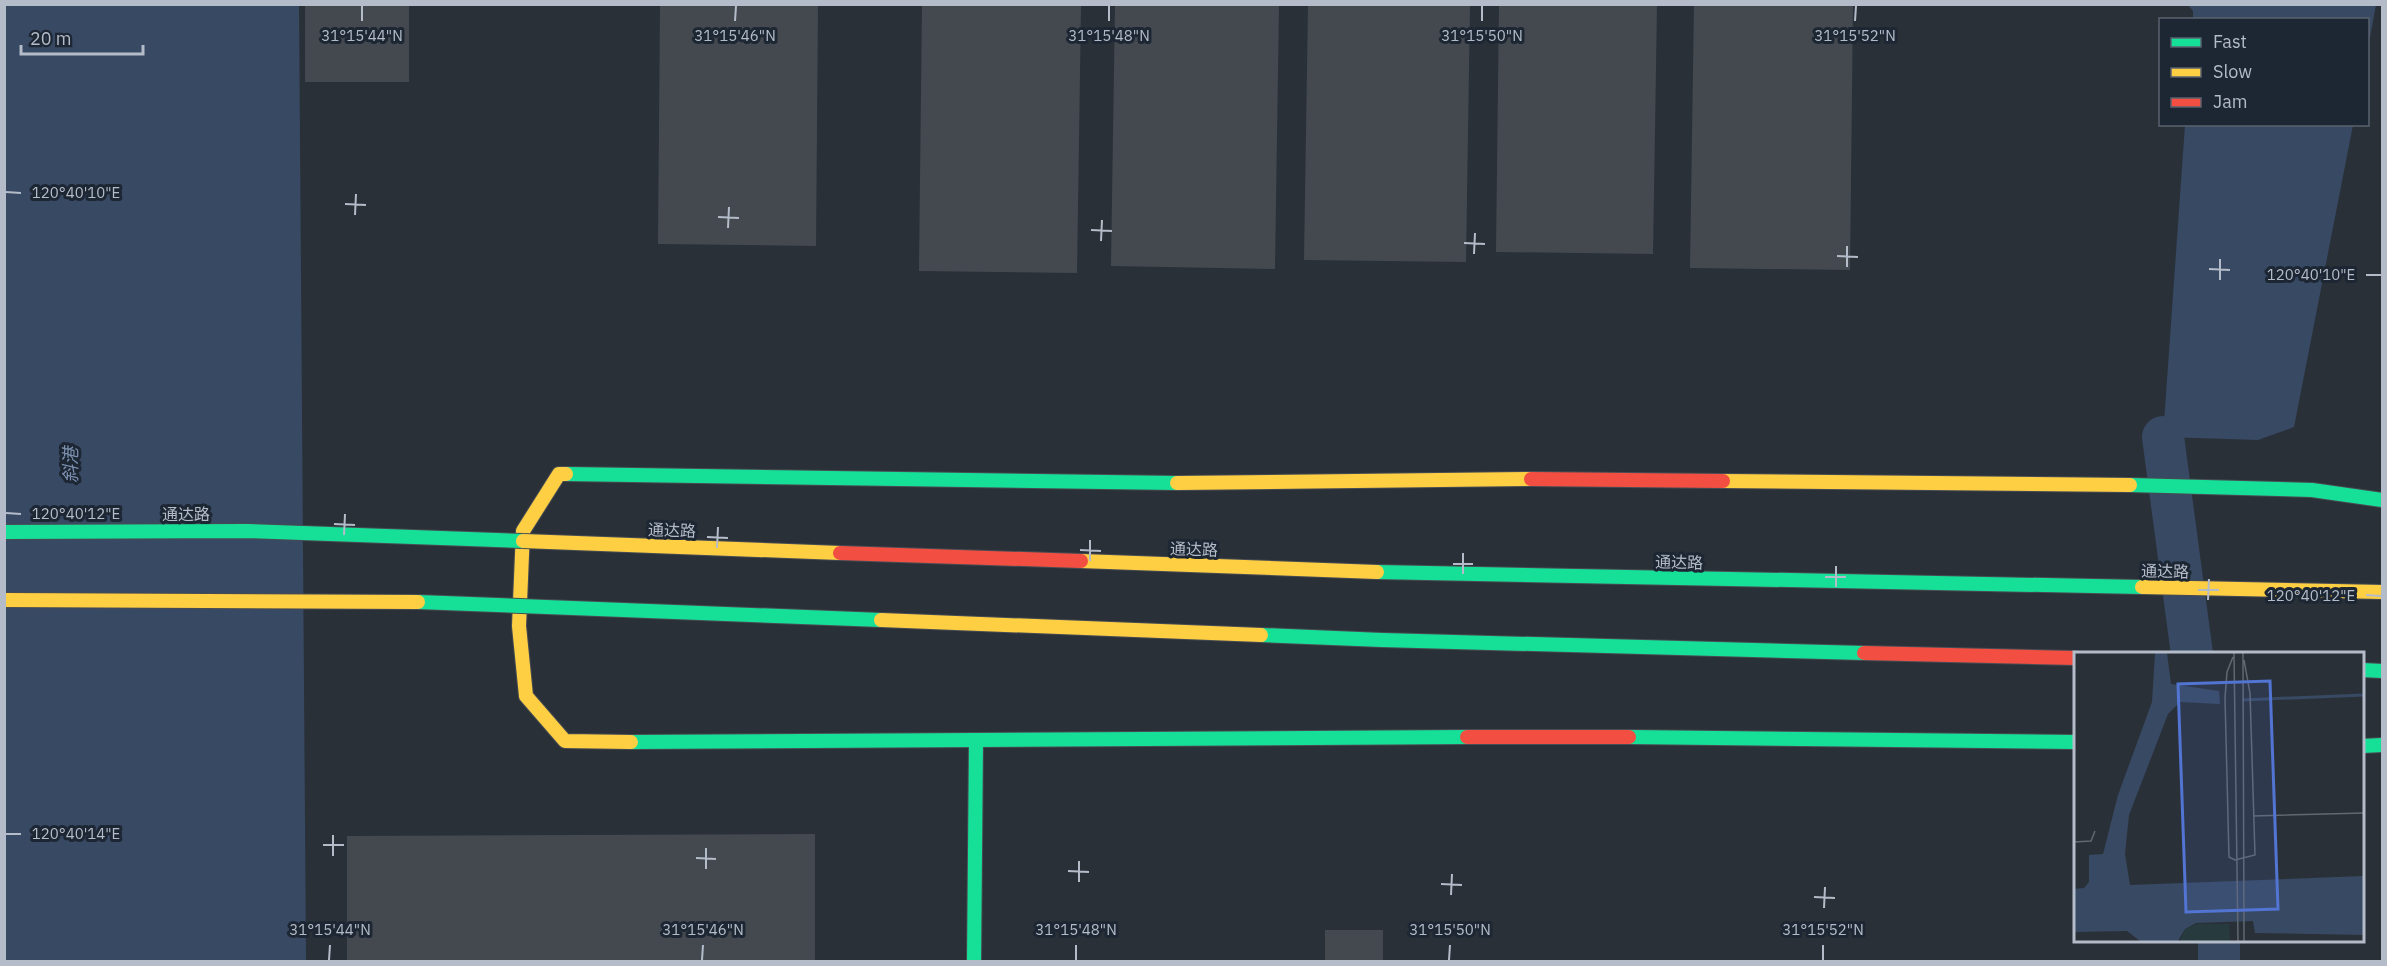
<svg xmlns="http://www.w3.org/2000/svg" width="2387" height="966" font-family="'IBM Plex Sans','Noto Sans SC',sans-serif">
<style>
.water{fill:#384963}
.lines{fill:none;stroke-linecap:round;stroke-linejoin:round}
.canal{stroke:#384963;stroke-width:42}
.building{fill:#444950}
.fast-casing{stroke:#484c53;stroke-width:16}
.slow-casing{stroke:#484c53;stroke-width:16}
.jam-casing{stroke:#484c53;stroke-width:16}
.fast{stroke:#16e098;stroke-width:14}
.slow{stroke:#ffcf43;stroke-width:14}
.jam{stroke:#f24e42;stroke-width:14}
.fast-bridge-casing{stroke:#484c53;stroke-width:16;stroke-linecap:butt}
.slow-bridge-casing{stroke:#484c53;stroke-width:16;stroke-linecap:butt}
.jam-bridge-casing{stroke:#484c53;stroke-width:16;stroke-linecap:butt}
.fast-bridge{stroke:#16e098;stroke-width:14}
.slow-bridge{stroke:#ffcf43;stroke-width:14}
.jam-bridge{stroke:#f24e42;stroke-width:14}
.ticks{fill:none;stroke:#b4bcc9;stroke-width:2}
.labels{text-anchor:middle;stroke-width:6;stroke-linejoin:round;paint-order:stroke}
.street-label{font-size:16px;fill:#b4bcc9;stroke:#1d2633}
.water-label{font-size:18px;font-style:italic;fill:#7c92b1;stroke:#1d2633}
.inset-river{fill:none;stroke:#384963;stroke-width:3}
.inset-road{fill:none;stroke:#616872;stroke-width:1.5}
.view{fill:#5274d3;fill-opacity:0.15;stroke:#5274d3;stroke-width:3}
.inset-edge{fill:none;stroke:#b4bcc9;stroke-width:3}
.ticks-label{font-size:15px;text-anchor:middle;fill:#b4bcc9;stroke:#1d2633;stroke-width:6;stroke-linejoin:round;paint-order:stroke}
</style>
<rect width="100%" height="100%" fill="#2a3038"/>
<g class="water">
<path d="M5,5H299L306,961L5,962Z"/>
<path d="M2188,5H2376L2368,48V20L2193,19V11Z"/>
<path d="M2185,125H2353L2294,427L2258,440L2163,437Z"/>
</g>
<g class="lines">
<g class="canal">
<path d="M2163,437L2192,654"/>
<path d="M2219,962V940"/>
</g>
</g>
<g class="building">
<rect x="305" y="4" width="104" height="78"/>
<path d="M660,4H818L816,246L658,244Z"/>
<path d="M1115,4H1279L1275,269L1111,266Z"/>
<path d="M1308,4H1470L1466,262L1304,260Z"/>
<path d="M1499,4H1657L1653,254L1496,252Z"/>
<path d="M1694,4H1853L1850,270L1690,268Z"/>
<path d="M922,5H1081L1077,273L919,271Z"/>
<path d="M815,834V962H347V836Z"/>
<rect x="1325" y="930" width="58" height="32"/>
</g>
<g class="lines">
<defs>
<g id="fast">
<path d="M566,474L1177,483"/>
<path d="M2130,485L2312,490L2382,500"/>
<path d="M1377,572L2142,587"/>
<path d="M1382,640L1864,653"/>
<path d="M2362,670L2382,671"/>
<path d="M1629,737L2075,742"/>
<path d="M631,742L1467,737"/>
<path d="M2362,746L2382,745"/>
<path d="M974,962L976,741"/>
</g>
<g id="slow">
<path d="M566,474H559L523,531L519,626L526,696L565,741L631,742"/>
<path d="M1723,481L2130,485"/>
<path d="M1177,483L1531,479"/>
<path d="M2142,587L2382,592"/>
</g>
<g id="jam">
<path d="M1531,479L1723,481"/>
<path d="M1864,653L2075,658"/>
<path d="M1467,737H1629"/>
</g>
</defs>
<use href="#fast" class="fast-casing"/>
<use href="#slow" class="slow-casing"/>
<use href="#jam" class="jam-casing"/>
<use href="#fast" class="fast"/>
<use href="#slow" class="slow"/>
<use href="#jam" class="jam"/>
<defs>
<g id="fast-bridge">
<path d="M4,532L246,531L523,541"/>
<path d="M418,602L881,620"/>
<path d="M1261,635L1382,640"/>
</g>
<g id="slow-bridge">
<path d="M523,541L840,553"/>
<path d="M1081,561L1377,572"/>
<path d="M4,600L418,602"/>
<path d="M881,620L1261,635"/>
</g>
<path id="jam-bridge" d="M840,553L1081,561"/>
</defs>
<use href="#fast-bridge" class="fast-bridge-casing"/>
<use href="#slow-bridge" class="slow-bridge-casing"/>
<use href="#jam-bridge" class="jam-bridge-casing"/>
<use href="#fast-bridge" class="fast-bridge"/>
<use href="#slow-bridge" class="slow-bridge"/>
<use href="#jam-bridge" class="jam-bridge"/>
</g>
<path class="ticks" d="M362,21V6M735,21L736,6M1109,21V6M1482,21V6M1855,21L1856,6M6,192L21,193M345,204L366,205M355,215L356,194M718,217L739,218M728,228L729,207M1091,230L1112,231M1101,241L1102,220M1464,243L1485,244M1474,254L1475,233M1837,256L1858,257M1847,267V246M2209,269L2230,270M2366,275H2381M2220,280V259M6,513L21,514M334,524L355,525M344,535L345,514M707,537L728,538M717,548L718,527M1080,550L1101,551M1090,561V540M1453,564H1473M1463,574V553M1825,577H1846M1836,587V566M2198,590H2219M2366,595L2381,596M2208,600L2209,579M6,834H21M323,845H344M333,856V835M696,858L716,859M706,869V848M1068,871L1089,872M1079,882V861M1441,884L1462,885M1451,895L1452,874M1814,897L1835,898M1824,908L1825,887M329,960L330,945M702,960L703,945M1076,960V945M1449,960L1450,945M1823,960V945"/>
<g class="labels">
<g class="street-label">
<text x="186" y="520">通达路</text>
<text transform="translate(672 530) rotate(2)" y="6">通达路</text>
<text transform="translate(1194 549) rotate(2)" y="6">通达路</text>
<text transform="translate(1679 562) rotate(1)" y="6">通达路</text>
<text transform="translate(2165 571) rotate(1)" y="6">通达路</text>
</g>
<g class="water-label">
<text transform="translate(71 465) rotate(-90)" y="6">斜港</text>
</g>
</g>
<g transform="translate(2074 652)">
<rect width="290" height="290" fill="#2a3038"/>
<path d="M123,272H155L156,289H106L111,277Z" fill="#273a3e"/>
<path d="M81,1H93L97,32L145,39L146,52L106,50L94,62L55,163L51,202L56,233L289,224V283L181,281L179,269L122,271L111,277L104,289H66L53,279L0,280V237L10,236L15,230V203L29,202L44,143L78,50Z" fill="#384963"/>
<path class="inset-river" d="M168,48L290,43"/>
<path class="inset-road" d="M160,1L164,289M169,1L170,289M159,5L153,20L151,46L155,205L161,208L181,203L176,41L170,8M179,164L290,161M0,190L17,189L21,179"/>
<path class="view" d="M196,29L204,257L112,260L104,32Z"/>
<rect width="290" height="290" class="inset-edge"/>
</g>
<g class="ticks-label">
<text x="362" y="41">31°15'44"N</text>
<text x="735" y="41">31°15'46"N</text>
<text x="1109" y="41">31°15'48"N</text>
<text x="1482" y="41">31°15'50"N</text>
<text x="1855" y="41">31°15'52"N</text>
<text x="76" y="198">120°40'10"E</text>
<text x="2311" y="280">120°40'10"E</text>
<text x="76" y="519">120°40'12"E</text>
<text x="2311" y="601">120°40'12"E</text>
<text x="76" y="839">120°40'14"E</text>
<text x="330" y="935">31°15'44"N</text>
<text x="703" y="935">31°15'46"N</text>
<text x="1076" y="935">31°15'48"N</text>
<text x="1450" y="935">31°15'50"N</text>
<text x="1823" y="935">31°15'52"N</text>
</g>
<rect width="2387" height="966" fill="none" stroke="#b4bcc9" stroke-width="12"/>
<rect x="2159" y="18" width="210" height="108" fill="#1d2633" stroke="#59626f" stroke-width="1.5"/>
<rect x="2171" y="38" width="30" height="9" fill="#16e098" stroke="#59626f" stroke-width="1.5"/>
<text x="2213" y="48" font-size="18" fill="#b4bcc9">Fast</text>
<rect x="2171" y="68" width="30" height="9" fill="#ffcf43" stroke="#59626f" stroke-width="1.5"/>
<text x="2213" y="78" font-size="18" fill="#b4bcc9">Slow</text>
<rect x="2171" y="98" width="30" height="9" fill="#f24e42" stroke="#59626f" stroke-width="1.5"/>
<text x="2213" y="108" font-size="18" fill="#b4bcc9">Jam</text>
<path d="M21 45v9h122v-9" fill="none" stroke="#b4bcc9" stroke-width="3"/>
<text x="30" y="45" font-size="18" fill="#b4bcc9" stroke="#1d2633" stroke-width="4.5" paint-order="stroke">20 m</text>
</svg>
